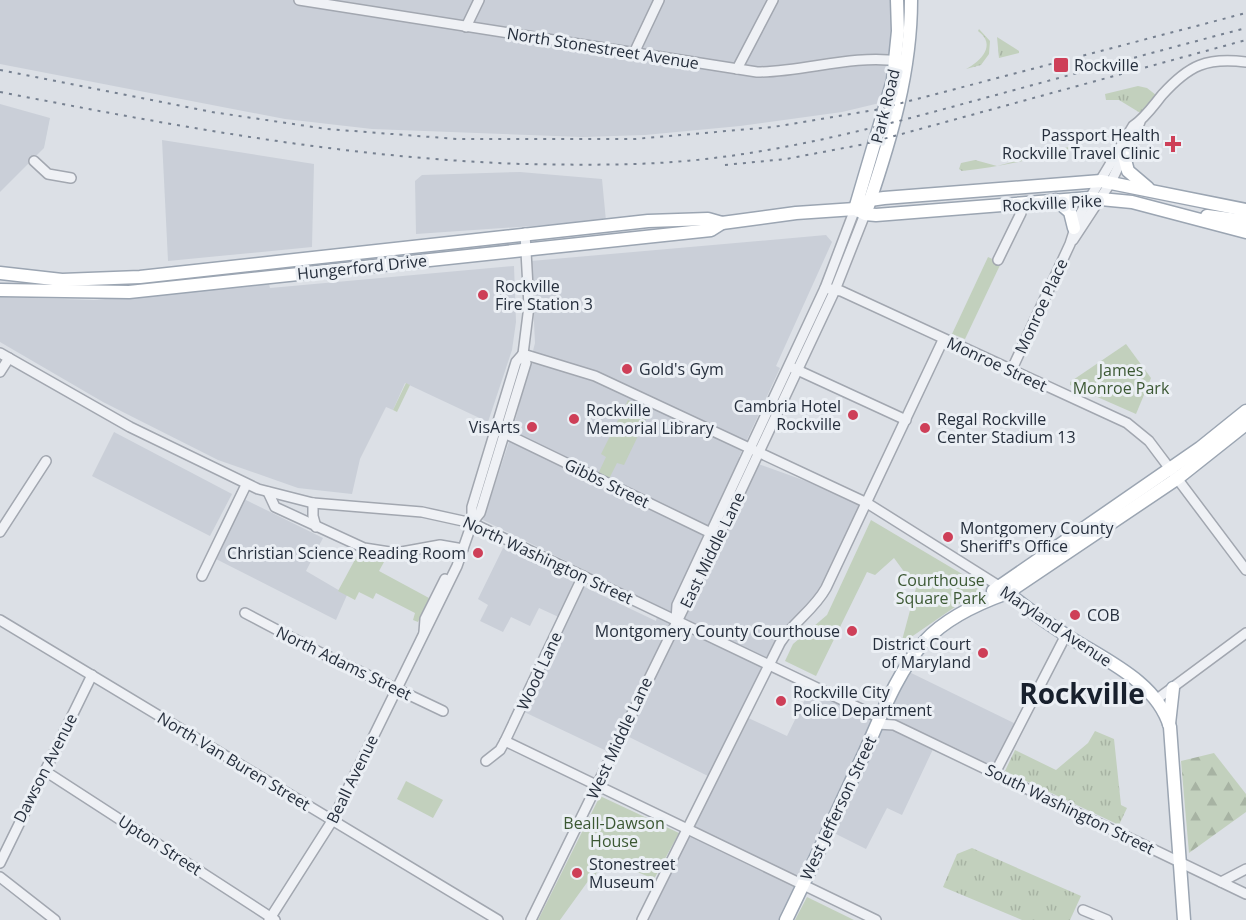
<svg xmlns="http://www.w3.org/2000/svg" width="1246" height="920" font-family="'Open Sans',sans-serif">
<style>
.built{fill:#cacfd8}
.grass{fill:url(#grass-tufts)}
.forest{fill:url(#forest-firs)}
.green{fill:#c2d0bd}
.lines{fill:none;stroke-linecap:round;stroke-linejoin:round}
.minor-casing{stroke:#a2a7b0;stroke-width:12}
.major-casing{stroke:#9ba5b2;stroke-width:15}
.minor{stroke:#eff1f5;stroke-width:9}
.major{stroke:#fff;stroke-width:12}
.rail{stroke:#768090;stroke-width:2;stroke-dasharray:3 6;stroke-linecap:butt}
.poi-dot{fill:#ce3f58;stroke:#ebeff4;stroke-width:2}
.labels{text-anchor:middle;stroke-width:6;stroke-linejoin:round;paint-order:stroke}
.street-label{font-size:16px;fill:#262f3d;stroke:#ebeff4}
.poi-label{font-size:16px;fill:#262f3d;stroke:#ebeff4;text-anchor:start}
.park-label{font-size:16px;fill:#3b5833;stroke:#ebeff4}
.town-label{font-size:28px;font-weight:bold;fill:#18202d;stroke:#ebeff4}
</style>
<defs>
<pattern id="grass-tufts" width="24" height="20" patternUnits="userSpaceOnUse" patternTransform="scale(1.5)"><rect width="24" height="20" fill="#c2d0bd"/><path d="M3 7l-1-3M5 7V3M7 7l1-3M15 17l-1-3M17 17v-4M19 17l1-3" fill="none" stroke="#a7b3a3"/></pattern>
<pattern id="forest-firs" width="22" height="20" patternUnits="userSpaceOnUse" patternTransform="scale(1.5)"><rect width="22" height="20" fill="#c2d0bd"/><path d="M5 1l3.5 6h-7zM16 11l3.5 6h-7z" fill="#a7b3a3"/></pattern>
</defs>
<rect width="100%" height="100%" fill="#dce0e6"/>
<g class="built">
<path d="M0,0H897L888,101L842,112L740,126L645,135L583,137L372,129L285,119L0,64Z"/>
<path d="M0,104L50,118L44,148L0,192Z"/>
<path d="M162,140L314,164L312,247L168,261Z"/>
<path d="M520,172L602,179L606,221L416,234L415,181L422,175Z"/>
<path d="M826,235L832,242L776,366L780,368L739,457L867,503L826,588L787,632L744,716L787,736L812,685L880,718L905,670L1020,726L995,773L935,745L902,815L887,808L866,849L828,830L786,920H642L712,778L623,734L613,754L520,710L563,619L539,608L530,626L511,617L503,632L480,621L488,605L478,599L503,548L656,621L659,607L483,520L512,433L535,343L531,261Z"/>
<path d="M514,266L516,322L512,350L488,422L405,383L393,410L386,407L360,459L352,494L298,488L218,460L103,402L0,342V297L94,300L269,284L270,288Z"/>
<path d="M114,432L232,494L210,536L92,476Z"/>
<path d="M244,499L323,538L306,571L347,595L336,620L214,558Z"/>
</g>
<g class="grass">
<path d="M979,29L990,41L989,54L981,65L966,69C981,61 997,45 978,31Z"/>
<path d="M997,37L1019,51V53L999,58Z"/>
<path d="M1138,86L1147,88L1156,95L1142,114L1119,100H1106L1105,94Z"/>
<path d="M1076,145L1077,147C1039,158 1001,167 962,171L959,169L961,163L975,160L997,166Z"/>
<path d="M1095,731L1114,739L1121,805L1127,808L1119,825L1005,771L1015,750L1056,770L1088,743Z"/>
<path d="M972,848L1081,896L1070,920H1022L943,887L957,854Z"/>
</g>
<path class="forest" d="M1214,753L1246,794V812L1189,853L1181,761Z"/>
<g class="green">
<path d="M988,257L1001,263L965,339L952,334Z"/>
<path d="M1126,344L1151,378L1136,414L1070,385V382Z"/>
<path d="M406,383L410,385L397,412L393,410Z"/>
<path d="M628,400L650,411L624,465L617,463L609,479L598,474L606,457L601,454Z"/>
<path d="M871,520L984,587L901,644L916,588L894,558L875,575L867,572L816,676L785,661L793,644L827,615Z"/>
<path d="M358,554L384,562L379,571L429,598L418,622L413,620L415,613L376,593L373,599L359,592L355,600L338,591Z"/>
<path d="M406,781L443,800L433,818L397,799Z"/>
<path d="M600,796L679,833L654,879L604,858L594,878L591,877L560,920H538Z"/>
<path d="M807,897L854,920H795Z"/>
</g>
<g class="lines">
<defs>
<g id="minor">
<path d="M299,0L757,72C804,72 852,54 899,61"/>
<path d="M466,27L479,0"/>
<path d="M634,53L659,0"/>
<path d="M737,69L773,0"/>
<path d="M34,161L48,174L71,178"/>
<path d="M1073,240L1111,182L1140,122"/>
<path d="M998,260L1021,213V203"/>
<path d="M825,288L841,291L1127,423L1149,441L1246,570"/>
<path d="M0,353L130,427L258,489L313,503L422,512L472,523L880,718"/>
<path d="M523,354L595,376L867,503L999,586"/>
<path d="M793,368L906,420"/>
<path d="M1012,369L1070,244L1079,216L1133,126C1145,118 1153,106 1162,95C1189,65 1207,57 1246,62"/>
<path d="M0,372L9,358"/>
<path d="M500,431L715,535"/>
<path d="M268,492L275,507L364,548L396,553L440,545L463,549"/>
<path d="M313,503V516L316,527"/>
<path d="M472,523L480,513L526,363L523,354L529,306L525,233"/>
<path d="M0,532L46,461"/>
<path d="M202,576L246,485"/>
<path d="M245,613L321,653L443,711"/>
<path d="M0,620L498,920"/>
<path d="M676,620L677,605L825,288L855,209"/>
<path d="M424,632L425,619L445,579"/>
<path d="M1157,699L1246,633"/>
<path d="M877,724L894,725L1246,894"/>
<path d="M505,741L876,920"/>
<path d="M486,761L500,750L505,741L583,576"/>
<path d="M45,771L275,920"/>
<path d="M995,773L1066,635"/>
<path d="M0,863L92,675"/>
<path d="M0,877L55,920"/>
<path d="M1221,882L1246,869"/>
<path d="M1083,910L1107,920"/>
<path d="M269,920L332,821L457,566L472,523V507L516,362L523,354"/>
<path d="M531,920L736,501L835,290L865,214"/>
<path d="M642,920L780,643C793,622 814,610 826,588L943,340"/>
</g>
<g id="major">
<path d="M1124,156L1128,171L1148,188"/>
<path d="M1056,200L1070,212L1074,228"/>
<path d="M868,206C891,138 911,72 911,0"/>
<path d="M855,209L865,214L876,215L1090,198L1132,202L1246,232"/>
<path d="M855,209L893,80L898,31L897,0"/>
<path d="M1207,216L1246,221"/>
<path d="M0,273L62,280L140,277L648,221L708,219L722,223L796,213L855,209L870,200L884,198L1101,181L1246,210"/>
<path d="M0,290L129,292L711,230L722,223"/>
<path d="M999,586C1021,604 1045,622 1069,637C1105,660 1157,682 1170,727L1184,920"/>
<path d="M993,591L1200,448L1246,411"/>
<path d="M1169,724L1173,688"/>
<path d="M786,920C813,865 838,809 864,754C881,716 897,672 925,641C946,618 979,603 1007,593L1178,478L1246,424"/>
</g>
</defs>
<use href="#minor" class="minor-casing"/>
<use href="#major" class="major-casing"/>
<use href="#minor" class="minor"/>
<use href="#major" class="major"/>
<g class="rail">
<path d="M0,70L212,112L327,129L457,139H635L773,127L875,110L1246,13"/>
<path d="M0,92C176,126 343,158 523,164C587,165 651,166 714,158C805,147 893,123 981,99C1070,75 1158,51 1246,28"/>
<path d="M725,165L786,159L865,144L1246,40"/>
</g>
</g>
<g class="poi-dot">
<rect x="1053" y="57" width="16" height="16" rx="3"/>
<path d="M1170 135h6v6h6v6h-6v6h-6v-6h-6v-6h6z"/>
<circle cx="483" cy="295" r="6"/>
<circle cx="627" cy="369" r="6"/>
<circle cx="853" cy="415" r="6"/>
<circle cx="574" cy="419" r="6"/>
<circle cx="532" cy="427" r="6"/>
<circle cx="925" cy="428" r="6"/>
<circle cx="948" cy="537" r="6"/>
<circle cx="478" cy="553" r="6"/>
<circle cx="1075" cy="615" r="6"/>
<circle cx="852" cy="631" r="6"/>
<circle cx="983" cy="653" r="6"/>
<circle cx="781" cy="701" r="6"/>
<circle cx="577" cy="873" r="6"/>
</g>
<g class="labels">
<g class="street-label">
<text transform="translate(603 48) rotate(9)" y="6">North Stonestreet Avenue</text>
<text transform="translate(885 106) rotate(-76)" y="6">Park Road</text>
<text transform="translate(1052 203) rotate(-3)" y="6">Rockville Pike</text>
<text transform="translate(362 267) rotate(-6)" y="6">Hungerford Drive</text>
<text transform="translate(1041 306) rotate(-65)" y="6">Monroe Place</text>
<text transform="translate(997 364) rotate(25)" y="6">Monroe Street</text>
<text transform="translate(607 483) rotate(26)" y="6">Gibbs Street</text>
<text transform="translate(712 550) rotate(-64)" y="6">East Middle Lane</text>
<text transform="translate(548 560) rotate(25)" y="6">North Washington Street</text>
<text transform="translate(1056 626) rotate(34)" y="6">Maryland Avenue</text>
<text transform="translate(344 663) rotate(26)" y="6">North Adams Street</text>
<text transform="translate(539 671) rotate(-65)" y="6">Wood Lane</text>
<text transform="translate(619 738) rotate(-65)" y="6">West Middle Lane</text>
<text transform="translate(234 761) rotate(31)" y="6">North Van Buren Street</text>
<text transform="translate(45 768) rotate(-63)" y="6">Dawson Avenue</text>
<text transform="translate(352 779) rotate(-64)" y="6">Beall Avenue</text>
<text transform="translate(838 808) rotate(-65)" y="6">West Jefferson Street</text>
<text transform="translate(1070 809) rotate(26)" y="6">South Washington Street</text>
<text transform="translate(160 845) rotate(33)" y="6">Upton Street</text>
</g>
<g class="poi-label">
<text x="1074" y="71">Rockville</text>
<text x="1160" y="141" text-anchor="end">Passport Health<tspan x="1160" dy="18">Rockville Travel Clinic</tspan></text>
<text x="495" y="292">Rockville<tspan x="495" dy="18">Fire Station 3</tspan></text>
<text x="639" y="375">Gold's Gym</text>
<text x="841" y="412" text-anchor="end">Cambria Hotel<tspan x="841" dy="18">Rockville</tspan></text>
<text x="586" y="416">Rockville<tspan x="586" dy="18">Memorial Library</tspan></text>
<text x="937" y="425">Regal Rockville<tspan x="937" dy="18">Center Stadium 13</tspan></text>
<text x="520" y="433" text-anchor="end">VisArts</text>
<text x="960" y="534">Montgomery County<tspan x="960" dy="18">Sheriff's Office</tspan></text>
<text x="466" y="559" text-anchor="end">Christian Science Reading Room</text>
<text x="1087" y="621">COB</text>
<text x="840" y="637" text-anchor="end">Montgomery County Courthouse</text>
<text x="971" y="650" text-anchor="end">District Court<tspan x="971" dy="18">of Maryland</tspan></text>
<text x="793" y="698">Rockville City<tspan x="793" dy="18">Police Department</tspan></text>
<text x="589" y="870">Stonestreet<tspan x="589" dy="18">Museum</tspan></text>
</g>
<g class="park-label">
<text x="1121" y="376">James<tspan x="1121" dy="18">Monroe Park</tspan></text>
<text x="941" y="586">Courthouse<tspan x="941" dy="18">Square Park</tspan></text>
<text x="614" y="829">Beall-Dawson<tspan x="614" dy="18">House</tspan></text>
</g>
<g class="town-label">
<text x="1082" y="704">Rockville</text>
</g>
</g>
</svg>
